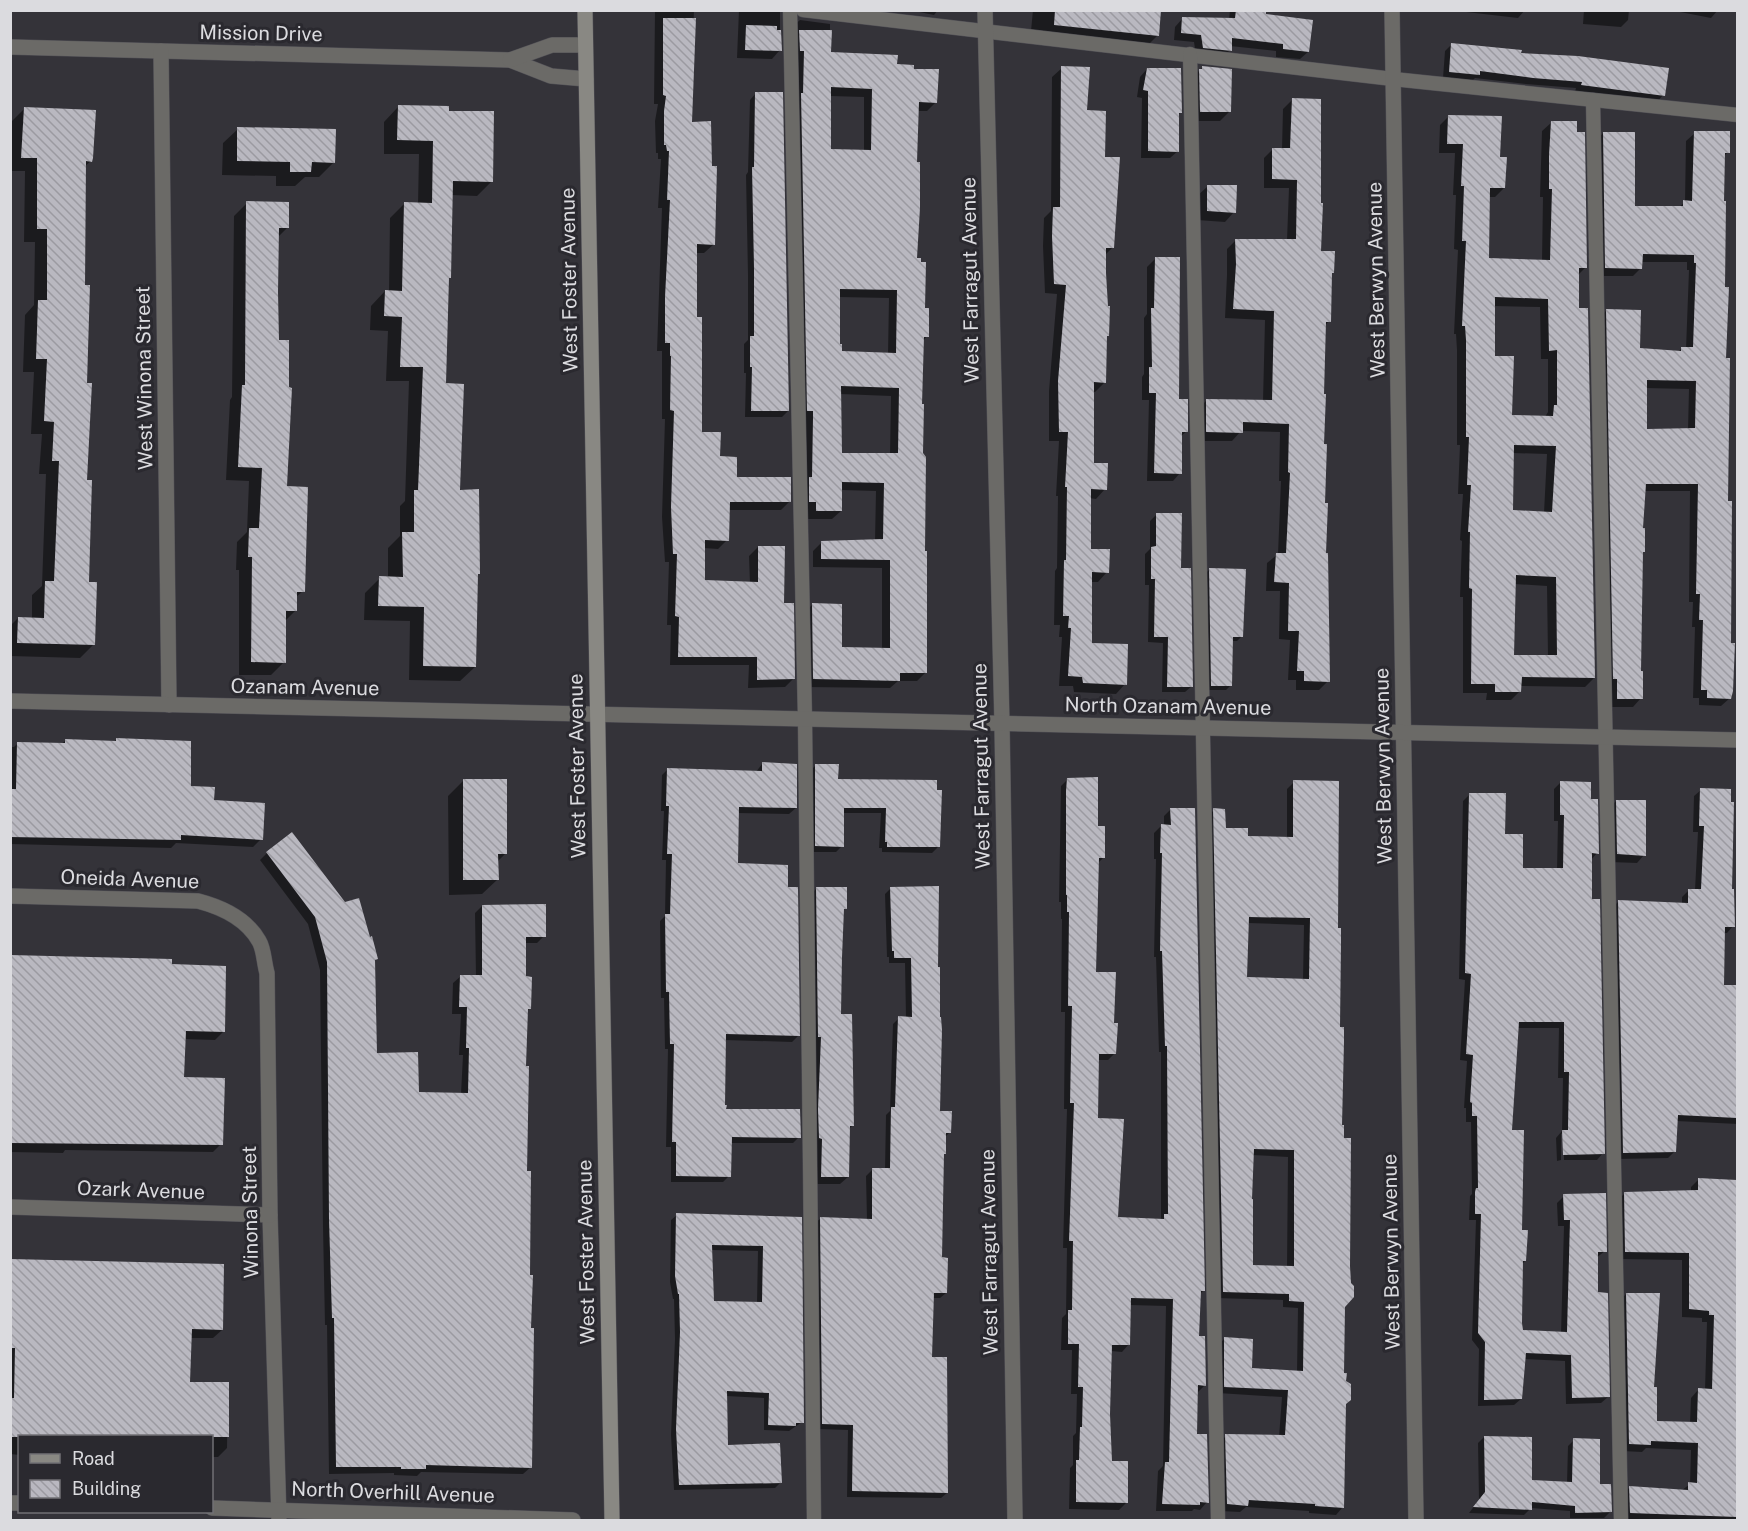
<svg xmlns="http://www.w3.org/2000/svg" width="1748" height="1531" font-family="'Public Sans',sans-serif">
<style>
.shadow{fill:#0007;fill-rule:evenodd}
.building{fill:url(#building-back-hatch);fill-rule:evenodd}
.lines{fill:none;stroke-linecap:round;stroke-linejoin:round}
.lane-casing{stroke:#525157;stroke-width:15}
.street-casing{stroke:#525157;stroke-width:16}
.secondary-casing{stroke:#525157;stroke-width:16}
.lane{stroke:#6b6a67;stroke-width:14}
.street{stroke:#6b6a67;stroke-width:15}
.secondary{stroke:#898883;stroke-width:15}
.labels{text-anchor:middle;stroke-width:6;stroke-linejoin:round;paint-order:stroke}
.street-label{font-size:20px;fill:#dbdbdf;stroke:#2a292f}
</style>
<defs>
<pattern id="building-back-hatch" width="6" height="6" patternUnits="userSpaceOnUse" patternTransform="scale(1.5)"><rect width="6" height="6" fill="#b9b8c0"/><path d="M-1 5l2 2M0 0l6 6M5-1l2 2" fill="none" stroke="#9b9aa1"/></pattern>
</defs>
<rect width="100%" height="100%" fill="#343339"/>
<g class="shadow">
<path d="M655,10H694L690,123L713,245L704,253H695V318L700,433L736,479L790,501L781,510H728L727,540L718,549L704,548V582L750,584L749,556L758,547L783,604L794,678L785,687L748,688L749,665H670L671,625H667L669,562H665L662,517L665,419H662V351H657L662,208H658L661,159H658V153H656L655,121L658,104H654Z"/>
<path d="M739,10H780V50L772,59L737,58Z"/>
<path d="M910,10H938L934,15Z"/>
<path d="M1033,10H1160L1157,36L1149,44L1031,31Z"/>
<path d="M1230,10H1261V13L1308,52L1300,59L1276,57V51L1230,46V50L1222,58L1196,55L1194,42L1174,40L1175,27L1182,19L1229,20Z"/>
<path d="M1449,10H1525L1518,18Z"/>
<path d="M1584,10H1629L1628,20L1621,27L1583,24Z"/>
<path d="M1670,10H1718L1711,18Z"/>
<path d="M800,20L830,24V53L896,65L913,70L936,102L927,111H918L915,260L927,336L923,341L921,406L926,672L917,681H898L890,688L805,687L804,613L812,605L840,649H882V568L813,567V551L822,542L875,541L876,491L841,490V511L832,519H808V510H801L791,28ZM830,96L864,97V151L829,150ZM838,297L889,298L888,354L840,353ZM840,394L891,396L890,455H841Z"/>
<path d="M1452,44L1520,54L1663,95L1657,102L1575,92L1576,88L1526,84L1475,78L1472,81L1443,78L1445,51Z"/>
<path d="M1203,67L1230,111L1220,121H1191L1190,80Z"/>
<path d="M1062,68L1086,112L1103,158L1113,247L1104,256L1105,382L1095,392H1093V464L1105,489L1096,499L1089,498V550L1107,572L1098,582H1091L1090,645L1125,684L1116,694L1074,692L1073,686H1059L1062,637H1059L1060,625H1054L1055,571L1057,568L1058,496H1056L1059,441H1049V391L1057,294L1045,293L1043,246L1044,218L1051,211L1052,77Z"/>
<path d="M1147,69L1181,112L1178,115V151L1170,158H1141L1142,98L1137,97L1140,77Z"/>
<path d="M756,93L788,411L782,417H745L746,373H744V344L748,340V275L746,175L748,172L750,100Z"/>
<path d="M1292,100L1320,252L1330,274L1329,321L1324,327L1322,445L1328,681L1319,690H1296V680H1288L1290,640L1279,639L1280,591H1266L1267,563L1278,554L1281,481H1279L1280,432L1241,431L1232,441H1198L1197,410L1206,401H1263L1265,320L1225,318L1227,275V249L1236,240H1287L1289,188H1264V158L1273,149H1282L1283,109Z"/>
<path d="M398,107L447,112L492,181L477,196L451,195L444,385L459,491L479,573L477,575L475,667L460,681L409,680L410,621L364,620L365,593L380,578H388V548L400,536V506L405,501L409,381H386L388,331L370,330L371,306L385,291L389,292L390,218L405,203L418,204L419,154H384V122Z"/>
<path d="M24,109L91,161L84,167V286L88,583L93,645L80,658L10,656V626L18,618L32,619V595L42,586L46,474H39L42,434H31L34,372H23L25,315L34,305L35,242H24L25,171H10L11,122Z"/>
<path d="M1449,116L1498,158L1504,188L1495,197H1489L1488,259L1542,261L1543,197H1540L1542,131L1552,122L1586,267L1578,275V309L1594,678L1585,687L1520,686V691L1511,700H1486L1487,693H1463V597H1460L1462,541L1460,540L1463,494H1458L1460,445H1457V350L1456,334H1454L1458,250L1454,249L1456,195H1453L1455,153H1439L1440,125ZM1493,306L1540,307L1541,359H1548V412L1545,417L1511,416L1494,357ZM1513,453L1547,454L1544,513L1512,512ZM1514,584L1547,586L1548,657L1512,656Z"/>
<path d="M238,129L334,162L319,177H305L295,186H276V176L222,175L223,143Z"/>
<path d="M1603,133L1634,208H1678L1685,202L1686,141L1695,133L1728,152L1723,157L1730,698L1721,706L1699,705V698H1693L1695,627H1692L1693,602H1689L1690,491H1644L1641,530L1644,551L1642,553L1639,672L1641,698L1633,707H1609L1599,318L1607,310L1639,350L1678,352L1682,348L1686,349L1689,270H1687V262H1641V268L1633,276H1598L1595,142ZM1645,388L1689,389L1688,430H1645Z"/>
<path d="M1207,187L1234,212L1225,222L1197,220V196Z"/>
<path d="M247,203L287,228L277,238L276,292L286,488L303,591L295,598L296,610L285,621L284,662L271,675H239V570H236L237,542L247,532L249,481L226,480L230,400L232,397L234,216Z"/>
<path d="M1155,259L1178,401L1187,431L1180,437V473L1173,481H1147L1149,400H1142V377L1144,374V318L1147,314V267Z"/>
<path d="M1156,515L1180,569L1192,686L1185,692H1162L1163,643L1148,642L1149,585H1145V554L1150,549V521Z"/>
<path d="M1209,570L1242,636L1237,641H1232L1231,685L1226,690H1207L1205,574Z"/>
<path d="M116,740L213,801L261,839L253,847L176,843L171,848L10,844V747H14L17,744H61L65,741L114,742Z"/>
<path d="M762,764L796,808L789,814L737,813L736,865L798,1036L792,1042L724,1040L725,1111L799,1137L793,1143H731L729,1176L723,1182H671V1147H666L668,1049H665L664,998H661L660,921L665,916L666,860H662L664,811H661L662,775L668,769L756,772Z"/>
<path d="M815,766L837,781L935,782L938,847L932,853L882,852V848H879L881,813H842V846L836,852H810L809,772Z"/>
<path d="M1068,779L1097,827L1103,858L1097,864L1095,973L1113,1024L1115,1053L1108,1060H1097L1096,1119L1117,1218L1160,1220L1161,1218V1052H1159L1156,957H1154L1156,859H1154V833L1161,826H1164V816L1171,809L1203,1291L1199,1295L1197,1337L1205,1385L1198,1392L1196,1435L1207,1502L1200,1510L1194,1509L1192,1511H1156L1158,1471L1163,1466L1166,1306L1130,1305L1129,1344L1122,1352L1111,1351L1109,1414L1111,1462L1126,1503L1119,1510L1069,1509L1070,1468L1073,1465V1436L1076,1433L1077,1394H1071L1072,1350H1061L1062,1318L1066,1314L1067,1248H1063L1067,1109H1064L1065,1012H1061L1062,919H1061V902H1059L1061,786Z"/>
<path d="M463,781L506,853L497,862V880L482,894L449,895L448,796Z"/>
<path d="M1294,782L1337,930L1344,1404L1342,1508L1336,1515L1309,1513V1511L1246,1507L1240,1512L1220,1511L1219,1443L1226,1436L1279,1437L1282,1397L1218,1393L1217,1346L1224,1339L1251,1370L1297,1372L1298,1308L1283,1307V1300L1216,1298L1207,817L1214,810L1224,829L1246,837L1287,838V789ZM1248,923L1304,925L1303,980L1245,978ZM1252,1155L1288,1157L1287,1267H1252L1250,1200Z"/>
<path d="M1560,783L1589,800L1597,853L1591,860V901L1603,1153L1597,1160H1564V1132L1561,1134V1160L1557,1161L1556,1138L1562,1131L1563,1078H1558L1559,1028H1517L1511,1132L1525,1261L1522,1264V1332L1561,1334L1564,1226H1558L1557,1203L1564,1196L1605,1251L1596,1258V1294L1608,1397L1601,1403L1566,1404L1565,1361L1524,1359L1521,1399L1514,1405L1478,1406L1479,1349L1472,1340L1476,1220H1469L1470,1196L1472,1194L1471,1122H1466V1108H1464L1467,1061L1460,1060L1465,980L1459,979L1463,801L1470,794L1504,835L1521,870H1557L1558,821H1554V789Z"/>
<path d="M1701,790L1730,890L1733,926L1727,933H1723L1722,986L1738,987V1124L1676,1121L1674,1152L1668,1158L1617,1159L1612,908L1618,902L1682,904V897L1689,890H1695L1698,832H1693L1694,796Z"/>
<path d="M1616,801L1644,855L1637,863L1610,862L1609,809Z"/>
<path d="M267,853L376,959L374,961L375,1054L417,1094H461L463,1055H459L461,1014H452L453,983L461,976L476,977L475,913L482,906L544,936L537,943H525L524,978L529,1009L526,1012L525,1068L531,1467L523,1474L421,1472L417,1476L394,1475V1473L329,1474L327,1325H325L323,1227L320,970L308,924L260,860Z"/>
<path d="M817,888L845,908L843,911L839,1015L852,1126L848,1130V1177L840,1184H815L809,896Z"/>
<path d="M891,888H937L938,1112L950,1132L944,1138L942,1155L941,1259L946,1293L940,1298H933L930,1358L947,1493L941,1498L847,1497L848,1430L817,1429L814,1224L820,1219L867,1220L866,1176L872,1170H885L886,1115L890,1111L893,1024L899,1018H906L905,963H889V957H887L885,894Z"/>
<path d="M10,956H70V958L170,966L223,1032L215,1040L184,1039L183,1079L221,1144L213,1152L65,1150L63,1153L10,1152Z"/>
<path d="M1698,1180L1738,1181V1520H1623L1622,1495L1630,1487L1681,1491L1690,1484L1691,1450L1646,1448L1642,1452L1622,1451L1619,1302L1626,1294L1652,1389L1655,1422L1690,1423L1691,1398L1698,1390H1705L1707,1322H1702V1318L1682,1317V1260L1618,1259L1617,1201L1624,1194L1691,1191V1187Z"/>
<path d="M677,1215L800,1218L802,1422L789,1431L764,1430V1398L726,1396L727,1447L780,1483L775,1488L674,1490L671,1435L675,1339L674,1299H673L670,1282L671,1220ZM711,1250L758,1251L757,1303L712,1302Z"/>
<path d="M10,1261L222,1330L213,1338H190L189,1383L228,1384L227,1448L218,1457H212V1436H20V1455L10,1454Z"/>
<path d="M1484,1437L1530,1482L1567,1483L1568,1446L1574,1440L1610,1512L1604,1518H1570V1511L1531,1508L1524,1515L1469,1513L1479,1500L1478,1443Z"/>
</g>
<g class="building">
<path d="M1055,10H1161L1159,36L1054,25Z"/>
<path d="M1236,10L1266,12V14L1313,20L1309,52L1283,49V44L1232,38V51L1203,48L1201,35L1181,33L1182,17L1235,18Z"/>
<path d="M663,18H696L692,122L711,121L712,166H717L715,245L697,244V317H702V432H721L720,456L737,457V477H791V502H730L729,541L705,540V580L758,582V546H785L784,603H794L795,679L757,680V657H678L679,617L675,616L677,554H673L671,507L674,411L670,410L671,356H670V343H665V297L670,200H667L669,151H667L666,145H664V111L666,96L663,95Z"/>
<path d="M746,25L777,26V30H781L782,51L745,50Z"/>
<path d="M799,30H832L831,52L898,55L897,64L914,65V69H939L937,103L919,102L917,162H920V208L917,258H921V262H926L925,308H929V337H924L922,404H924L923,453L926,457L925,551H927V673H900V681L813,679L812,603L842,604V647L890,648V560L821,559V541L883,539L884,483L842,482V511H816V502H809V477H812L813,418V411H807L801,93H803L804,51H800ZM831,87L872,89L871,150L831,149ZM840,289L897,290L896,353L842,351V344H840ZM841,386L899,388L898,453H842Z"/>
<path d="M1451,43L1522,50L1521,53L1578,56L1669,68L1665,96L1581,85L1582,82L1533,78L1480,71V75L1449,72Z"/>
<path d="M1061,66L1090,67L1087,110L1106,111L1105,157H1120L1114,248H1106V273L1108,306H1110L1109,336H1107L1106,383L1094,382V463H1108L1107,490L1091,489V549H1110L1109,573L1092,572V643L1128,644L1127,685L1083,683L1082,677L1068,676L1071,628H1068L1069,616H1063L1064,560H1066L1067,487H1065L1068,432H1059L1058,381L1066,285L1054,284L1052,236L1053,207H1060Z"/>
<path d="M1202,66L1232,69L1231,112H1200L1199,69H1202Z"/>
<path d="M1147,68H1181L1182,113H1179V152L1148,151V91L1143,90Z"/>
<path d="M755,92H783L789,411H751L752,367H750V336H754V268L752,167H754Z"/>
<path d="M1292,98L1321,99V203H1323L1321,251H1335L1334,273H1332L1331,322H1326L1324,394H1326L1324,444H1327L1325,503H1328L1326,553H1328L1330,682L1304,681V671H1297L1299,631H1288L1289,583L1274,582L1276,553H1286L1290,473L1288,472L1289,424L1243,422V433L1206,432V399L1272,400L1274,311L1233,309L1236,264L1235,239H1296L1297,180L1272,179V148H1290Z"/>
<path d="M398,105L449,106V111H494L493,182L453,181L451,278H449L446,383L464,384L460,490L479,489L480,574H478L476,667L423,666L424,607L378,606L379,576L403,577L402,532H414V490H418L423,367H400L402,317L384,316L385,290L402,291L404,202L432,203L433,141L397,140Z"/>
<path d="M24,107L96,110L93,158L92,162L86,161L85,285H90L87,383H92L87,480H92L89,582H97L95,645L17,643L18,617L44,618L45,581H54L59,461H52L54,422L44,421L47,359H36L38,300H47V229H37V158H21Z"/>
<path d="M1448,115L1502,116L1500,157H1507L1505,188H1490L1489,258L1550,260L1552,189H1549V155L1551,121H1577V132H1585L1587,268H1579V308H1588L1595,678L1522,677L1521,692H1495V684H1471L1472,589L1469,588L1470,532H1468L1471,485H1467L1469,437H1466V340L1465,326H1462L1466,241H1462L1464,186H1461L1463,144H1447ZM1495,297L1548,299L1549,351L1557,350V405H1554L1553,416L1512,415L1514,356H1495ZM1514,445L1556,446L1552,512L1513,510ZM1516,575L1556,577L1557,655H1514Z"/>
<path d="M237,127L336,129L335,163L312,162L311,172H290V162L237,161Z"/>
<path d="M1694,131H1730V153H1725L1724,201H1726L1725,287H1729L1726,358H1730L1728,501H1732L1731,643H1735L1733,691L1731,699L1707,698V690H1701L1703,620H1699L1700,594H1696L1698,484H1646L1643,528H1645V552H1643L1641,671H1643V699H1617V679H1613L1606,309L1641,310L1640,348L1681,351V347H1693L1696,263H1694V255L1643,254L1642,269L1605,268L1603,132H1635V206H1683V200L1692,201ZM1647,380L1696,381L1695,428L1647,429Z"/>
<path d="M1207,185H1237L1236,213L1207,211Z"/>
<path d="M246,201L289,202V228H279L278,292L279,340H289V387L292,388L287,486L308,487L305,592H297V611H286V663L251,662L252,557H248L249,528H259L262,468L238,467L242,385H245Z"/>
<path d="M1155,257H1180L1179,399H1188V432H1182V474L1154,473L1156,393H1149V367H1152L1151,308H1154Z"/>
<path d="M1156,513H1182L1181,568H1191L1193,687H1167L1168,637H1154L1155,579H1151V547L1156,546Z"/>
<path d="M1209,568L1246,569L1243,637H1233L1232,686H1211Z"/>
<path d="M116,738L191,741V786L215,787L214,800L265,803L263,840L181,835V840L10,837V789H16L17,742L65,743V739L116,741Z"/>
<path d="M762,762L797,764V808L739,807L738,863L788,865V887H798L800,1036L726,1034L725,1105H727L726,1109H800L801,1138L732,1137L731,1177L676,1176V1142H672L674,1044H670L669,992H666L665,914H670L672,854H667L669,806H666L667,768L762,771Z"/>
<path d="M815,764H839L838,779L937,780V790H942L940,847H887V842H885L886,808H844V847L815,846Z"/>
<path d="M1098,777V826H1105V858H1099L1096,972H1116L1114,1023H1118L1116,1054H1099L1098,1118L1124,1119L1118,1217L1164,1219V1214H1168L1167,1046H1165L1162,951H1160L1162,853H1160L1161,824L1171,825L1170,808H1195L1205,1291H1201L1199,1336H1205L1206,1386L1198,1385L1197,1434H1207L1209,1503L1200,1502V1505L1162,1504L1165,1462H1169L1173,1299L1131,1298L1130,1345H1112L1110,1414L1112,1461H1128V1503L1076,1502V1460H1079L1080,1427H1082L1083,1387H1078L1079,1344H1068V1310H1072L1073,1241H1069L1074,1103H1070L1072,1006H1068L1069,912H1067V895H1066V791L1067,778Z"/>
<path d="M463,779H507V854H498L499,880H463Z"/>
<path d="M1293,780L1339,781L1338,928H1341V944L1340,1027H1344V1042L1342,1125H1344V1138H1351L1350,1266L1351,1283L1354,1286V1297L1345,1307L1344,1373H1347L1346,1381L1351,1384V1400L1346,1404L1344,1508L1315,1506V1504L1249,1500L1248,1506L1227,1504L1225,1434L1285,1435L1288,1390L1224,1387V1337L1253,1339L1252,1368L1303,1371L1304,1302L1289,1301V1294L1223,1292L1213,808L1225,809L1226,828H1248V836L1293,837ZM1249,917L1310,918L1309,979L1247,977ZM1254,1149L1294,1150V1266L1253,1265V1199H1252Z"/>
<path d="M1560,781L1591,782V799H1598L1599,854L1592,853V899H1600L1605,1154L1563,1155L1562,1130H1568V1127L1569,1072H1564V1022H1519L1512,1130H1524L1522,1230H1528L1526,1261H1523L1522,1323L1523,1330L1567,1332L1570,1220H1564L1563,1194L1606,1193L1607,1252H1598V1292L1608,1293L1610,1397L1572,1398L1571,1355L1526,1353L1522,1399L1484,1400L1485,1342L1478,1333L1481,1214H1475V1192L1476,1188H1478L1477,1116H1472V1103L1470,1102L1473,1055L1466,1054L1471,974L1465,973L1469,793H1506L1505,834H1523V868H1563L1564,815H1560Z"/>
<path d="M1700,788L1731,789V802H1734L1732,889H1734L1735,927H1725L1724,985H1737V1118L1678,1115L1676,1152L1623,1153L1618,900L1688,903V889H1701L1704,826H1699Z"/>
<path d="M1616,800H1646V856L1617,854Z"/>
<path d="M292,832L345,902L359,898L370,937L372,936L378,959L375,960L377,1053L418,1052L419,1092L468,1093L469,1048H466L467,1007H459L460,975H482V905L546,904V937H526V976L532,977L531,1009H528L526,1066H529L527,1171H531L530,1275H533L531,1328H534L532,1468L426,1465V1469H401V1467H336L334,1318H332L329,1219L327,962L315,917L266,852Z"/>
<path d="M939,886L938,967H940V1017H941L942,1030L940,1111H952L951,1133H946V1154H944L942,1257L948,1258L947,1293H934L932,1357H947L948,1493L852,1491L853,1425L822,1424L820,1217L872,1219V1168H890L891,1107H895L898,1016L912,1017L911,958H894V951H892L890,887Z"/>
<path d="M816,887H847V909H844L842,957L841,1014H852L854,1126H850L849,1177H821L822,1139L819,1138L818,1109L821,1037H818Z"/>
<path d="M10,955L172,959V964L226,966L225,1032L186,1031L184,1077L225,1078L223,1145L10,1143Z"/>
<path d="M1698,1178L1737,1180V1517L1630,1513L1629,1486L1688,1490V1482L1697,1483L1698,1443L1651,1441V1445L1629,1444L1626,1293H1660L1654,1387H1657V1421L1697,1422L1698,1388L1712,1389L1714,1315H1709V1311L1689,1309V1253L1625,1252L1624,1192L1698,1190Z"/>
<path d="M676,1213L802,1217L804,1423H796V1426L768,1425L769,1393L727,1391L728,1445L780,1443L782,1483L679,1485L676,1429L680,1332L679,1294H678L675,1276ZM712,1245L763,1246L762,1302L714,1301Z"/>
<path d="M10,1259L224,1264L223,1330L192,1329L190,1382H229V1437H10V1398H14L15,1348H10Z"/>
<path d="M1484,1436L1532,1437V1480L1572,1482L1573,1438L1600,1439V1484H1611L1612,1512L1575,1513V1506L1532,1502V1510L1473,1507L1485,1492Z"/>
</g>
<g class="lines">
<defs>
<g id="lane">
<path d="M790,10L805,719L814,1520"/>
<path d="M803,10L1393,79L1738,115"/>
<path d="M1190,54L1218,1520"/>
<path d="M1593,100L1621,1520"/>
</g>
<g id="street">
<path d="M985,10L1002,724L1015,1520"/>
<path d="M1392,10L1416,1520"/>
<path d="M10,47L510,60L551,76L586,79"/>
<path d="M161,51L169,705"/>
<path d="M510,60L552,45H585"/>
<path d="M10,701L1738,740"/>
<path d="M10,896L198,901C221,907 246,918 259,941C264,949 264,963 267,973L270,1215L279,1520"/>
<path d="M10,1207L270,1215"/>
<path d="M10,1503H20"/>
<path d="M212,1508L573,1520"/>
</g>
<path id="secondary" d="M585,10L612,1520"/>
</defs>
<use href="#lane" class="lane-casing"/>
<use href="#street" class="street-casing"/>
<use href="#secondary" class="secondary-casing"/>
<use href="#lane" class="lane"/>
<use href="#street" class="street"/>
<use href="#secondary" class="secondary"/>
</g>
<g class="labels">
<g class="street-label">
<text transform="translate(261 33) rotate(1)" y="7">Mission Drive</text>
<text transform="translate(569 280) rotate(-91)" y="7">West Foster Avenue</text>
<text transform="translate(970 280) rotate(-91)" y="7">West Farragut Avenue</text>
<text transform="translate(1376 280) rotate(-91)" y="7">West Berwyn Avenue</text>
<text transform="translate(144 378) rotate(-91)" y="7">West Winona Street</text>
<text transform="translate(305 687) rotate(1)" y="7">Ozanam Avenue</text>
<text transform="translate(1168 706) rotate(1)" y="7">North Ozanam Avenue</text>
<text transform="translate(577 766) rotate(-91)" y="7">West Foster Avenue</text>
<text transform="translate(981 766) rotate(-91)" y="7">West Farragut Avenue</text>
<text transform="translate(1383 766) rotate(-91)" y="7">West Berwyn Avenue</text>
<text transform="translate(130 879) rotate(2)" y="7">Oneida Avenue</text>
<text transform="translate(141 1190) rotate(2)" y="7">Ozark Avenue</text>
<text transform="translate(250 1212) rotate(-91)" y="7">Winona Street</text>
<text transform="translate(586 1252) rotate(-91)" y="7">West Foster Avenue</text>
<text transform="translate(989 1252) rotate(-91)" y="7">West Farragut Avenue</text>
<text transform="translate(1391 1252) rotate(-91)" y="7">West Berwyn Avenue</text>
<text transform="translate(393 1492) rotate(2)" y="7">North Overhill Avenue</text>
</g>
</g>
<rect width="1748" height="1531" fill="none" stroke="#dbdbdf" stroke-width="24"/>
<rect x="18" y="1435" width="195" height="78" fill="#2a292f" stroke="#717075" stroke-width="1.5"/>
<rect x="30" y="1454" width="30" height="9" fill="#898883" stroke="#717075" stroke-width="1.5"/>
<text x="72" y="1465" font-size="18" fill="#dbdbdf">Road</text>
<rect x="30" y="1480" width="30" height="18" fill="url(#building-back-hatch)" stroke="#717075" stroke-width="1.5"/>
<text x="72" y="1495" font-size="18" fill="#dbdbdf">Building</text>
</svg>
